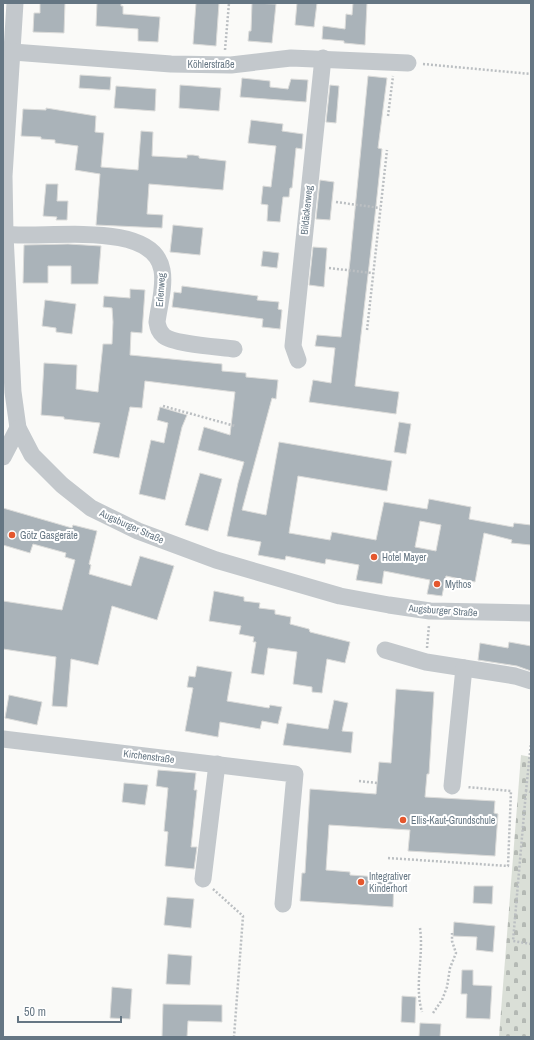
<svg xmlns="http://www.w3.org/2000/svg" width="534" height="1040" font-family="'Archivo Narrow',sans-serif">
<style>
.cemetery{fill:url(#cemetery-stones)}
.building{fill:#aab3b9;stroke:#dcdcda;fill-rule:evenodd}
.lines{fill:none;stroke-linecap:round;stroke-linejoin:round}
.path{stroke:#bbbfc2;stroke-width:2.5;stroke-dasharray:2 2;stroke-linecap:butt}
.minor{stroke:#c3c8cc;stroke-width:17}
.poi-dot{fill:#e4572e;stroke:#fff;stroke-width:1.5}
.labels{text-anchor:middle;stroke-width:4;stroke-linejoin:round;paint-order:stroke}
.street-label{font-size:10px;fill:#657683;stroke:#fff}
.poi-label{font-size:10px;fill:#657683;stroke:#fff;text-anchor:start}
</style>
<defs>
<pattern id="cemetery-stones" width="16" height="16" patternUnits="userSpaceOnUse"><rect width="16" height="16" fill="#dadfd7"/><path d="M2 7V4a2 2 0 0 1 4 0v3zM10 15v-3a2 2 0 0 1 4 0v3z" fill="#b4b9b4"/></pattern>
</defs>
<rect width="100%" height="100%" fill="#fafaf8"/>
<path class="cemetery" d="M521,755L531,757V1037H499Z"/>
<g class="building">
<path d="M40,3H65L64,33L33,32L34,13H40Z"/>
<path d="M97,3H121V6H123V14L160,17L158,42L138,41V29L96,26Z"/>
<path d="M196,3H219L216,46L193,44Z"/>
<path d="M252,3L276,4L272,43L248,41L249,31H251Z"/>
<path d="M297,3H317L314,27L295,25Z"/>
<path d="M353,3H367L365,45L344,43V41L322,39L323,26L345,29L346,14L352,15Z"/>
<path d="M80,75L111,77L110,90L79,88Z"/>
<path d="M368,76L387,78L378,148L382,149L375,215L355,386L399,392L396,414L309,402L313,380L331,383L335,348L315,346L317,335L341,337L350,261Z"/>
<path d="M242,78L270,81V87L288,89L291,79L308,80L306,102L240,97Z"/>
<path d="M180,85L221,88L219,111L179,108Z"/>
<path d="M330,85L339,86L336,123L326,122Z"/>
<path d="M116,86L156,89L155,111L114,108Z"/>
<path d="M46,108L96,116L95,132L104,133L101,167L138,170L141,131L153,132L152,156L187,158V155H193L199,156V158L226,161L223,190L149,184L147,214L163,215L162,228L96,225L100,174L75,170L78,146L55,143V140L41,139V137L21,136L23,109L46,110Z"/>
<path d="M251,120L283,124L282,131L303,134L302,149L296,148L292,188H290L289,197H283L280,222L267,221L268,205L261,204L263,186L271,187L276,146L248,143Z"/>
<path d="M320,180L334,182L330,220L316,219Z"/>
<path d="M46,184H58L57,201H68L67,220H56L57,217L43,216Z"/>
<path d="M173,225L203,228L200,255L170,252Z"/>
<path d="M68,244L101,246L98,284H71V266H48V283H23L24,245Z"/>
<path d="M313,247L327,248L324,287L309,285Z"/>
<path d="M263,251L279,253L277,268L261,266Z"/>
<path d="M182,286L258,296L257,300L279,302L278,309L282,310L280,329L262,327L263,319L172,307L174,292L181,293Z"/>
<path d="M130,289L145,290L142,333L131,332L130,355L222,364V371L246,373V377L278,380L276,399L272,398L242,510L266,515L279,442L392,461L387,491L298,476L289,533L330,540L332,532L376,540L384,502L427,509L429,499L471,507L469,519L513,527L514,523L531,525V545L511,543L512,540L484,533L475,582L446,576L442,596L427,594L430,580L384,571L382,584L356,580L359,565L326,559L325,564L286,556L285,560L258,555L261,542L227,536L238,483L244,462L198,450L204,427L230,435L235,392L145,381L142,408L130,407L119,458L93,453L100,423L64,419V417L41,415L44,363L77,365L76,389L98,392L103,344H112L113,322L112,308L103,307L104,296L130,298ZM420,521L441,525L436,551L415,547Z"/>
<path d="M45,300L76,304L72,334L56,332V328L42,326Z"/>
<path d="M160,407L187,415L182,427L165,500L139,494L151,440L164,443L168,423L157,420Z"/>
<path d="M399,422L411,424L406,454L394,452Z"/>
<path d="M200,473L222,479L208,531L185,525Z"/>
<path d="M3,508L72,528L73,525L97,531L89,564L91,565L89,574L131,586L140,556L174,566L157,620L112,606L98,665L71,659L67,707L52,706L56,657L3,649V601L62,610L75,560L65,557L66,553L33,544L30,553L3,545Z"/>
<path d="M214,591L244,597V601L260,603L259,608L275,610V614L291,617L290,624L309,629L310,632L350,642L345,663L327,659L322,693L312,692V687L293,684L297,652L268,648L264,675L251,673L256,642H253L254,637L239,634L241,626L209,621Z"/>
<path d="M509,642L531,646V671L517,666L478,660L480,643L508,648Z"/>
<path d="M197,666L232,672L227,701L269,708L270,705L282,707L278,724L262,721L260,729L220,722L218,737L185,731L193,688L187,687L189,676L195,677Z"/>
<path d="M396,689L434,692L429,774H427L425,797L495,801L494,813L498,814L495,856L408,851L410,830L329,825L326,870L350,872V875L394,878L393,907L300,901L302,873H305L310,789L376,794L379,762L391,763Z"/>
<path d="M9,695L42,702L37,725L5,718Z"/>
<path d="M334,700L348,703L342,731L353,732L351,753L283,745L287,723L328,729Z"/>
<path d="M158,770L196,773L194,790H197L191,847H197L194,869L165,866L168,832L164,831L168,788L156,786Z"/>
<path d="M124,783L148,785L145,805L122,802Z"/>
<path d="M474,886H493L492,904L473,903Z"/>
<path d="M167,897L194,899L191,928L164,925Z"/>
<path d="M454,922L495,926L493,952L476,950L477,937L453,936Z"/>
<path d="M168,954L192,956L190,985L166,984Z"/>
<path d="M462,970H473V985L492,986L490,1019L466,1018L467,994H461Z"/>
<path d="M112,987L132,989L130,1019L110,1018Z"/>
<path d="M402,996L416,997L415,1023L401,1022Z"/>
<path d="M163,1004L222,1005V1022L188,1021L187,1037H162Z"/>
<path d="M420,1023L441,1024L440,1037H419Z"/>
</g>
<g class="lines">
<g class="path">
<path d="M225,50L229,3"/>
<path d="M423,64L531,74"/>
<path d="M388,116L393,76"/>
<path d="M336,202L380,208"/>
<path d="M329,268L372,273"/>
<path d="M367,330L387,150"/>
<path d="M163,406L235,426"/>
<path d="M427,648L429,625"/>
<path d="M359,781L377,783"/>
<path d="M526,791L531,743"/>
<path d="M531,792L526,791L513,941L531,944"/>
<path d="M388,858L508,866L511,791L467,787"/>
<path d="M213,889L243,916L234,1037"/>
<path d="M420,928C424,956 414,985 422,1012"/>
<path d="M433,1013L442,1000L447,987L450,968L456,953L452,941V933"/>
</g>
<g class="minor">
<path d="M15,3L4,176L5,235L13,392L18,428L32,455L62,485L91,508L138,531L216,560L340,596L389,605L430,611L531,613"/>
<path d="M13,52L171,64L231,65L291,58L408,63"/>
<path d="M3,234C41,240 153,218 162,270C165,286 159,306 157,322C158,328 159,332 164,336C173,344 220,347 234,349"/>
<path d="M298,360L293,346L323,58"/>
<path d="M3,457L18,428"/>
<path d="M385,650L426,662L515,676L531,681"/>
<path d="M3,739L295,774L283,904"/>
<path d="M452,786L464,668"/>
<path d="M203,879L217,764"/>
</g>
</g>
<g class="poi-dot">
<circle cx="12" cy="535" r="4"/>
<circle cx="374" cy="557" r="4"/>
<circle cx="437" cy="584" r="4"/>
<circle cx="403" cy="820" r="4"/>
<circle cx="361" cy="882" r="4"/>
</g>
<g class="labels">
<g class="street-label">
<text x="211" y="68">Köhlerstraße</text>
<text transform="translate(306 210) rotate(-84)" y="4">Bildäckerweg</text>
<text transform="translate(160 290) rotate(-86)" y="4">Erlenweg</text>
<text transform="translate(132 526) rotate(24)" y="4">Augsburger Straße</text>
<text transform="translate(443 610) rotate(4)" y="4">Augsburger Straße</text>
<text transform="translate(149 756) rotate(7)" y="4">Kirchenstraße</text>
</g>
<g class="poi-label">
<text x="20" y="539">Götz Gasgeräte</text>
<text x="382" y="561">Hotel Mayer</text>
<text x="445" y="588">Mythos</text>
<text x="411" y="824">Ellis-Kaut-Grundschule</text>
<text x="369" y="880">Integrativer<tspan x="369" dy="12">Kinderhort</tspan></text>
</g>
</g>
<rect width="534" height="1040" fill="none" stroke="#657683" stroke-width="8"/>
<path d="M18 1016v6h103v-6" fill="none" stroke="#657683" stroke-width="2"/>
<text x="24" y="1016" font-size="12" fill="#657683" stroke="#ffffff" stroke-width="3" paint-order="stroke">50 m</text>
</svg>
